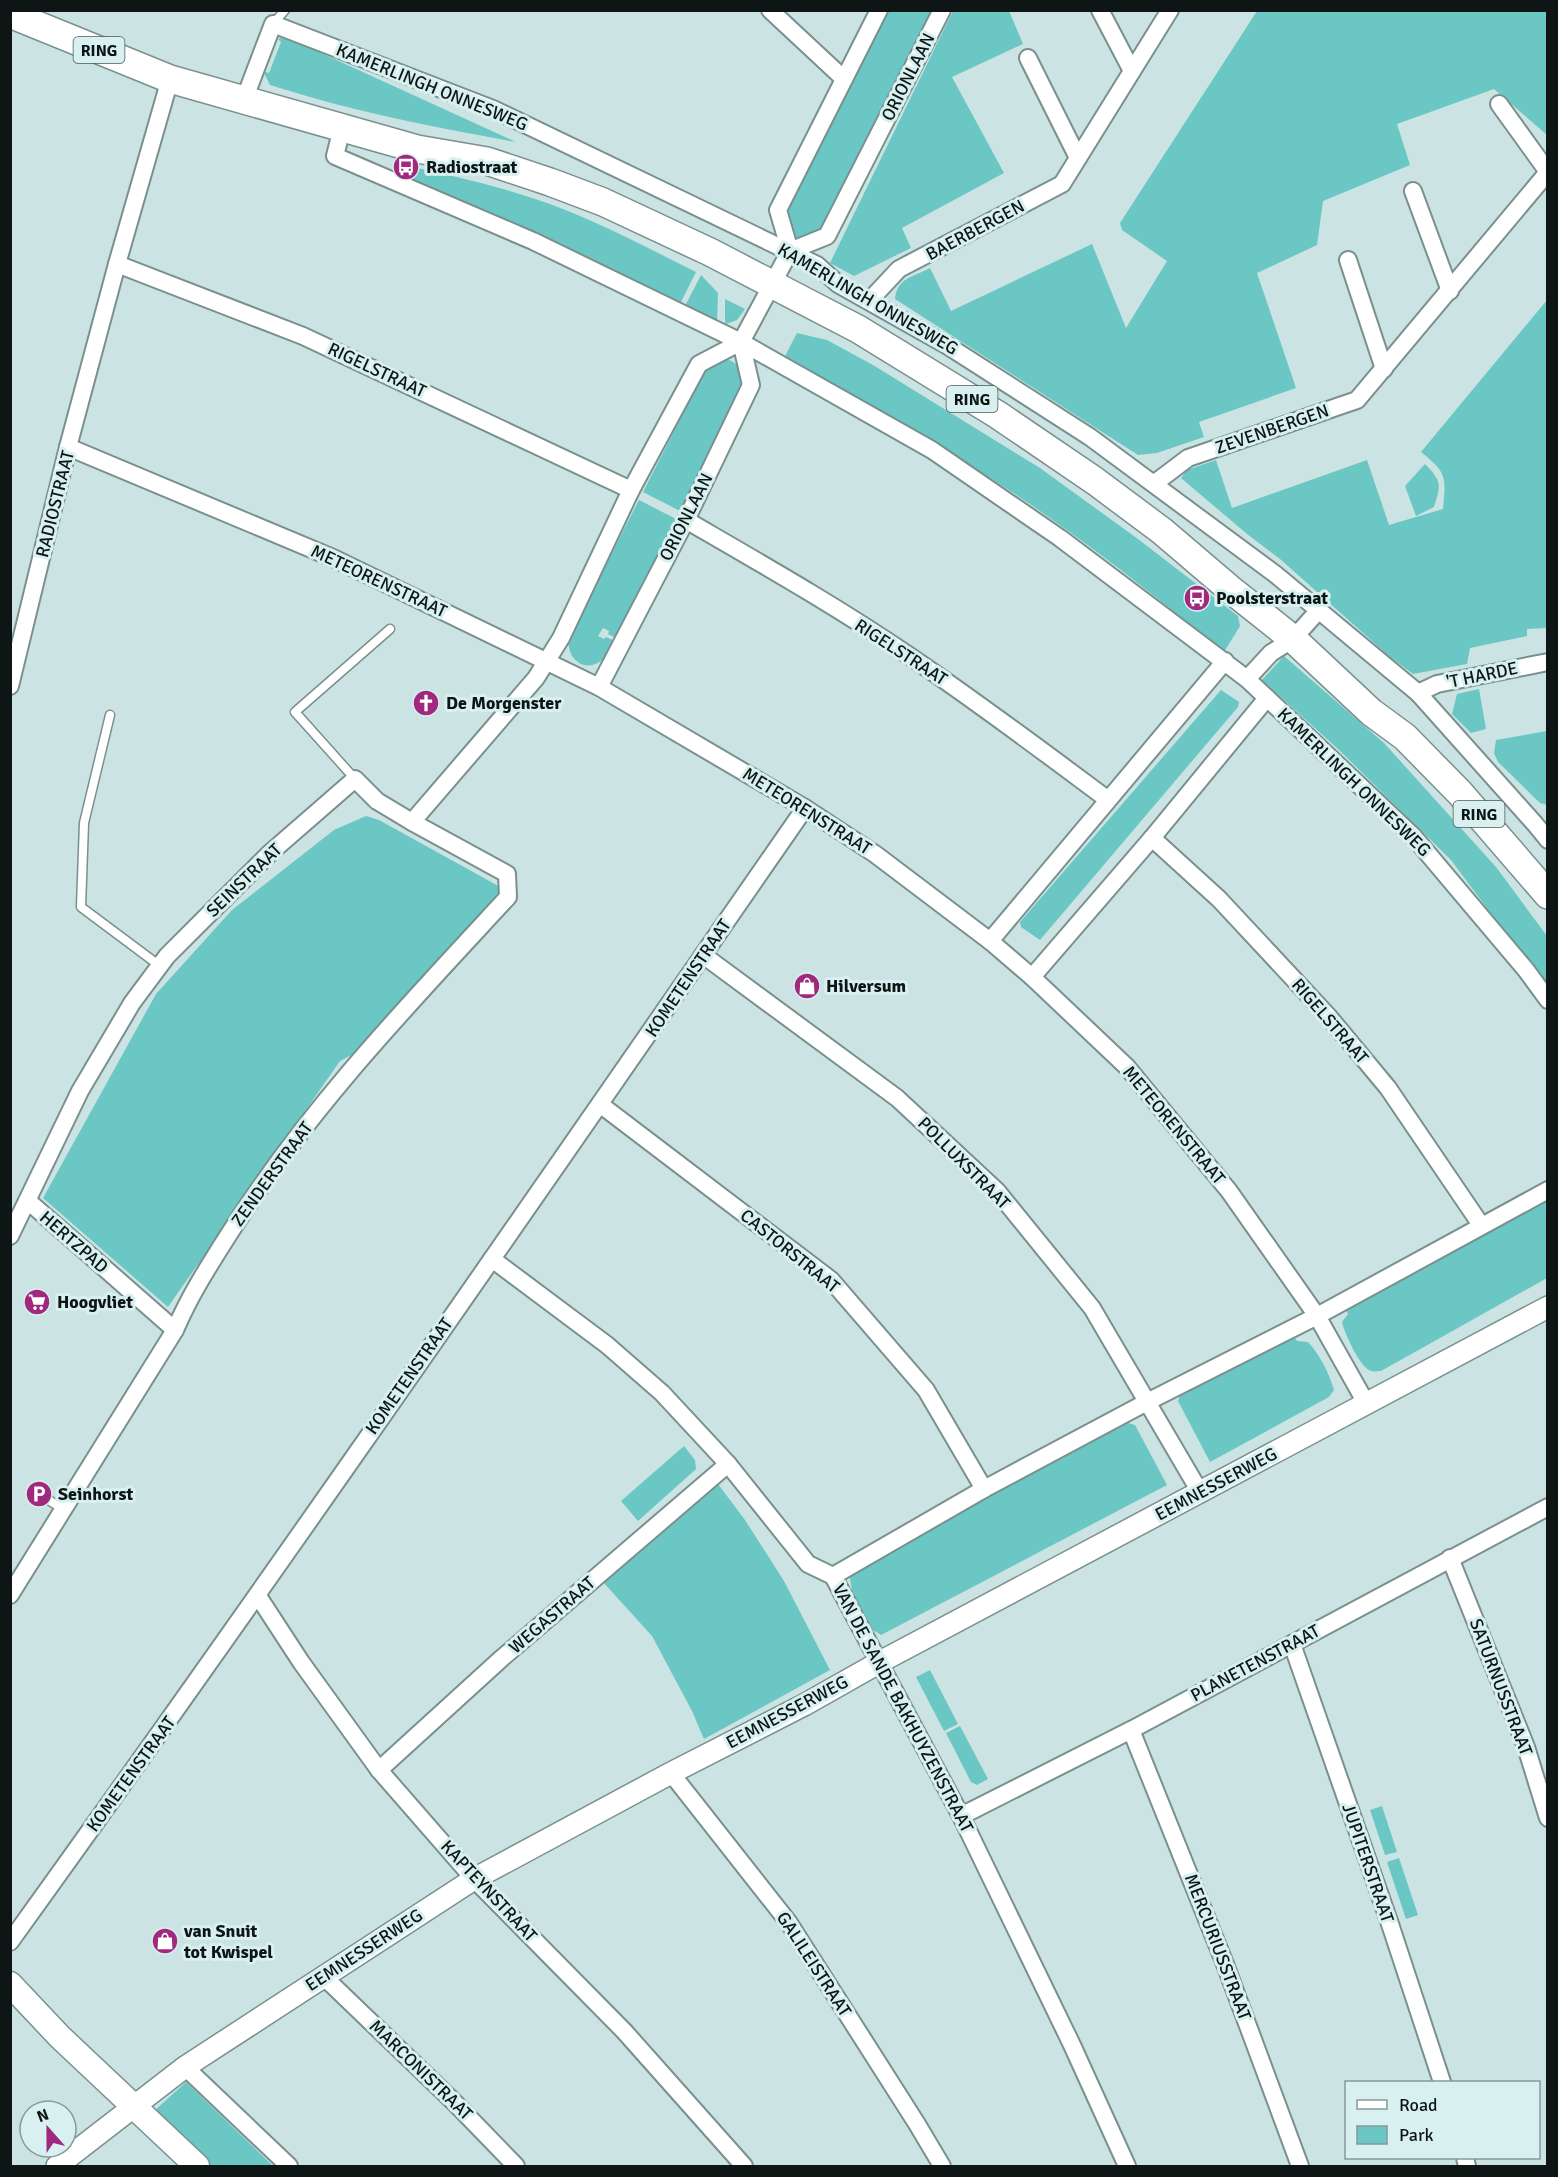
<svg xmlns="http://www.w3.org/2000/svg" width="1558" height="2177" font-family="Signika,sans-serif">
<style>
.green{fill:#6ac7c3}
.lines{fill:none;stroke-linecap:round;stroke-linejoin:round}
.service-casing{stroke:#79908f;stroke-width:11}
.minor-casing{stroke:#79908f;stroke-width:20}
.tertiary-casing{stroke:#79908f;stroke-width:24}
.secondary-casing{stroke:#79908f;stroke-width:27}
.primary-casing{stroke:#79908f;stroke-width:30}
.service{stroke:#fff;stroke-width:8}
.minor{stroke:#fff;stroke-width:16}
.tertiary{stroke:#fff;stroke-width:21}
.secondary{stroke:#fff;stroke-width:24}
.primary{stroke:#fff;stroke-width:27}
.labels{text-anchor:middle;stroke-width:6;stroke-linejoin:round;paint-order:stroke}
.shield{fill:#d8f1f0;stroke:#4a5857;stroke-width:1.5}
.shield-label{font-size:16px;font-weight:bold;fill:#0d1615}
.street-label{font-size:18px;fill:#0d1615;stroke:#d8f1f0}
.poi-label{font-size:18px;font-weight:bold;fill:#0d1615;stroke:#d8f1f0;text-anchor:start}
</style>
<rect width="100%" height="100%" fill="#cbe4e3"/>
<g class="green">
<path d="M887,11H934L822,231L800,240L786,228L785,211Z"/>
<path d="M953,11H1009L1023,44L952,77L1004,173L902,228L911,248L854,276L830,263Z"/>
<path d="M1257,11H1547V135L1494,89L1397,124L1410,165L1323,201L1317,245L1257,273L1296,388L1199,422L1204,437L1157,453L1138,455L895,299C897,278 913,277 930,268L951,311L1092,244L1126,328L1167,261L1122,230L1120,223Z"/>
<path d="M284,36L516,142C432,127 351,111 270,85L263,71L269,73L281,42L278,39Z"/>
<path d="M404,165C454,176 503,187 550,204C601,223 648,248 696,272L680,304L592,260L402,176Z"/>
<path d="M701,275L718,293L717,322L685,306Z"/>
<path d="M725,299L745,309L737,320L726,324L725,322Z"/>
<path d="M1547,300V628L1527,629V636L1470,648L1467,664L1413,674L1390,657L1280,559L1247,534L1181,478L1187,470L1216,460L1232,508L1367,460L1389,525L1443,509C1446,476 1447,473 1421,452Z"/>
<path d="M797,333L827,340L873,365L1040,468L1138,539L1238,616L1240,626L1224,652C1168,607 1113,562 1054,521C969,460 875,410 784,358Z"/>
<path d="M726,359C742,364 742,373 743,388L680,511L643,492L706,369L721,360Z"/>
<path d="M1425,464C1442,481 1441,485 1434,507L1416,516L1405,486Z"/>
<path d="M639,500L676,519L616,638L608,634L609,631L603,628L598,636L604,639L606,637L615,641C611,648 608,656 601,661C583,674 565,656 569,637Z"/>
<path d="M1284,656L1384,743L1496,867L1547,936V989L1451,860L1339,750L1262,680Z"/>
<path d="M1479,689L1486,729L1471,733L1452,714L1457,694Z"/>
<path d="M1221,690L1239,702L1238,707L1040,940L1021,927L1020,922Z"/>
<path d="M1547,731H1548L1547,805L1540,803L1498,762L1494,753L1496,740Z"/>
<path d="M366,816L379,820L502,888L501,891L365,1048L340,1061L168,1307L43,1198L156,994L232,910L334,830Z"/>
<path d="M1547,1200V1278L1381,1371C1378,1371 1374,1372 1371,1371C1360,1368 1344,1332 1342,1322L1348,1314L1344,1306L1436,1256Z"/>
<path d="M1293,1335L1297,1341L1308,1342C1320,1355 1329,1373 1334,1390L1329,1397L1210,1462L1178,1401L1180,1395Z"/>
<path d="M1128,1423L1135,1425L1167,1485L881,1635L873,1630L852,1591L850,1578L854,1568Z"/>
<path d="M684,1446L695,1460L696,1469L638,1521L621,1501Z"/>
<path d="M718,1484L745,1520L784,1581L830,1670L704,1739L692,1711L652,1636L603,1582Z"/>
<path d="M930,1670L958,1724L944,1731L916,1677Z"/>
<path d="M960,1726L988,1779L977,1785L971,1782L946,1733Z"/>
<path d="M1382,1806L1397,1852L1385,1855L1370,1810Z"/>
<path d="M1399,1858L1418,1915L1406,1919L1387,1862Z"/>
<path d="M186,2082L273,2166H206L153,2112Z"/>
</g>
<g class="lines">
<defs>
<g id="service">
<path d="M273,24L285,10"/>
<path d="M110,715L84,823L81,907L160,966"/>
<path d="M355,779L295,712L390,629"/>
<path d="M39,1494L63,1509"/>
</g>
<g id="minor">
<path d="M770,10L844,79"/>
<path d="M879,10L778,210L790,251L827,236L942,10"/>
<path d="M1100,10L1132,71"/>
<path d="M1028,58L1078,158"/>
<path d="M244,100L273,24L493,109L817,265L838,284L948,346L1090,437L1275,574L1418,693L1535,824L1548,840"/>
<path d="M1499,104L1548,172"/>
<path d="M342,128L335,156L533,241L741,342L932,450L1060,538L1247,679L1413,836L1526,970L1548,1000"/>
<path d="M1413,191L1450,291"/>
<path d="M1348,260L1384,369"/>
<path d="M117,264L303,336L631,490"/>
<path d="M869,301L899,269L1062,184L1170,10"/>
<path d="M741,342L790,251"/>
<path d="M68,447L333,558L599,687L805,808L875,854L990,941L1032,977L1127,1067L1229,1191L1317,1316L1366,1403"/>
<path d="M1155,483L1188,458L1357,400L1548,172"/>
<path d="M686,520C760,563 836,606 908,655C976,701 1041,750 1107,799"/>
<path d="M1247,679L1271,653L1293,639L1318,611"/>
<path d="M10,686L68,447L117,264L170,79"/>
<path d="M1418,693L1437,684L1548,662"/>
<path d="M1152,838L1219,899L1329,1017L1388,1088L1481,1225"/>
<path d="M990,941L1225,661"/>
<path d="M703,955L897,1098L997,1191L1092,1308L1200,1492"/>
<path d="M1032,977L1152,838L1267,698"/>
<path d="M601,1105L831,1280L926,1390L984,1489"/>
<path d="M28,1201L175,1330"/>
<path d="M10,1236L80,1091L132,1003L167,956L270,853L355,779L377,801L412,822L536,678L561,638L631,490L699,364L741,342L751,385L686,520L599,687"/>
<path d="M492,1259L607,1345L662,1393L728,1464L808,1564L833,1576L961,1816L1072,2045L1127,2166"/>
<path d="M1450,1558L1526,1747L1548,1818"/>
<path d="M833,1576L984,1489L1147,1402L1317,1316L1548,1190"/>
<path d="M10,1595L175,1330C191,1293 210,1264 231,1231C309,1108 410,1003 508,897L507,874L412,822"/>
<path d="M258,1596L301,1662L379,1770L474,1879L624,2031L744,2166"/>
<path d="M1292,1644L1390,1924L1442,2082"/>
<path d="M1131,1730L1225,1964L1300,2166"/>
<path d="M379,1770L502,1658L728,1464"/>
<path d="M671,1773L789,1923L917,2124L942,2166"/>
<path d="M961,1816L1131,1730L1548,1507"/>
<path d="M10,1942C280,1567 542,1187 805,808"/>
<path d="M323,1976L453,2101L516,2166"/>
<path d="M185,2067L289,2166"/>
<path d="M1465,2158L1467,2166"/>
</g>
<path id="tertiary" d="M57,2166L185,2067L474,1879L671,1773L804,1705L880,1662L1548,1307"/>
<path id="secondary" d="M10,1984L60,2037L197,2166"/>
<path id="primary" d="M10,14L170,79L417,149L487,161L550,182L603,202L710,252L858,329L998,415L1095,481L1162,531L1230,589L1293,639L1371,712L1405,737L1460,793L1548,895"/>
</defs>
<use href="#service" class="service-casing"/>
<use href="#minor" class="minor-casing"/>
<use href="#tertiary" class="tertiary-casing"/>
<use href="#secondary" class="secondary-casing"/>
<use href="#primary" class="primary-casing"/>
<use href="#service" class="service"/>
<use href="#minor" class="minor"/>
<use href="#tertiary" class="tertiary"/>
<use href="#secondary" class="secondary"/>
<use href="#primary" class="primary"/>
</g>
<defs>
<symbol id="bus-disc" viewBox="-11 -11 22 22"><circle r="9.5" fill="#a1287f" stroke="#d8f1f0"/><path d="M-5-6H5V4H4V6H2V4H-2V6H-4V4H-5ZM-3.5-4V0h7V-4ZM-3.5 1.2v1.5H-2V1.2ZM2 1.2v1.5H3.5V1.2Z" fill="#fff"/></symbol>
<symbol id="church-disc" viewBox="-11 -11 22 22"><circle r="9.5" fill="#a1287f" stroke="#d8f1f0"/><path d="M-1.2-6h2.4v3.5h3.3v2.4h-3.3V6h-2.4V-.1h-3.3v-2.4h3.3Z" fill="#fff"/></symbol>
<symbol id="shop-disc" viewBox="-11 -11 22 22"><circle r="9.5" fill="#a1287f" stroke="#d8f1f0"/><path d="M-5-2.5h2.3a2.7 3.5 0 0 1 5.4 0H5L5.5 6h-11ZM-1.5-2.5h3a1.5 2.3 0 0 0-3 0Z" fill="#fff"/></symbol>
<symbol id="supermarket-disc" viewBox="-11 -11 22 22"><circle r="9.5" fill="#a1287f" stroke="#d8f1f0"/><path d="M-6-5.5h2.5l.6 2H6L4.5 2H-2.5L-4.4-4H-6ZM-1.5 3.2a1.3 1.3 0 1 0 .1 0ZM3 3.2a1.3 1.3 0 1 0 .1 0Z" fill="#fff"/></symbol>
<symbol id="parking-disc" viewBox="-11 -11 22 22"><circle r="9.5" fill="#a1287f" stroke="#d8f1f0"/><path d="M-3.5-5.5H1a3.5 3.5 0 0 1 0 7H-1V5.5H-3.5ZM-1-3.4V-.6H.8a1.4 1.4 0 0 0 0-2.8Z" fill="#fff"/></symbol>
</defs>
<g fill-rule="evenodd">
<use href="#bus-disc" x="391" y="152" width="30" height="30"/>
<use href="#bus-disc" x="1182" y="583" width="30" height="30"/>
<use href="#church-disc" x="411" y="688" width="30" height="30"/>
<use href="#shop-disc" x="792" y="971" width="30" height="30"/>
<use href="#supermarket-disc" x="22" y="1287" width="30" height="30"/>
<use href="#parking-disc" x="24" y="1479" width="30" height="30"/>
<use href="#shop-disc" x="150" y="1926" width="30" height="30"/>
</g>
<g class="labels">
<g class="shield">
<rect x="73.5" y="37" width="51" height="26" rx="4.5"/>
<rect x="946.5" y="386" width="51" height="26" rx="4.5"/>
<rect x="1453.5" y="801" width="51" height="26" rx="4.5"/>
</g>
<g class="shield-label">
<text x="99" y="56">RING</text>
<text x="972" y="405">RING</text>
<text x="1479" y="820">RING</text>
</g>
<g class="street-label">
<text transform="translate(908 77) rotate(-63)" y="6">ORIONLAAN</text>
<text transform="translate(432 87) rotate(22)" y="6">KAMERLINGH ONNESWEG</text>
<text transform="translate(975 230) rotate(-28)" y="6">BAERBERGEN</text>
<text transform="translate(868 299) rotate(30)" y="6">KAMERLINGH ONNESWEG</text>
<text transform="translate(377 370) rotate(25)" y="6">RIGELSTRAAT</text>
<text transform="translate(1272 429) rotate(-19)" y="6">ZEVENBERGEN</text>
<text transform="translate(55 504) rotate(-76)" y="6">RADIOSTRAAT</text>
<text transform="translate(686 517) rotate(-63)" y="6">ORIONLAAN</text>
<text transform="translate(379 581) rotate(25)" y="6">METEORENSTRAAT</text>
<text transform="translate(901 652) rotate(33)" y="6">RIGELSTRAAT</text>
<text transform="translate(1482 675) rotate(-12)" y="6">'T HARDE</text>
<text transform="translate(1354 782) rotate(44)" y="6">KAMERLINGH ONNESWEG</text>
<text transform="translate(807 811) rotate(32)" y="6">METEORENSTRAAT</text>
<text transform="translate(244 880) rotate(-44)" y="6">SEINSTRAAT</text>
<text transform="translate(688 978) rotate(-56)" y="6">KOMETENSTRAAT</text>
<text transform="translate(1330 1021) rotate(49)" y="6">RIGELSTRAAT</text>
<text transform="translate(1174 1125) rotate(50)" y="6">METEORENSTRAAT</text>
<text transform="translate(964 1163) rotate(45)" y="6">POLLUXSTRAAT</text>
<text transform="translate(272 1174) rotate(-54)" y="6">ZENDERSTRAAT</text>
<text transform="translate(74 1242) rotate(41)" y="6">HERTZPAD</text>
<text transform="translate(790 1251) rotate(39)" y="6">CASTORSTRAAT</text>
<text transform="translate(409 1376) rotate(-55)" y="6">KOMETENSTRAAT</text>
<text transform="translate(1216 1484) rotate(-28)" y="6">EEMNESSERWEG</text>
<text transform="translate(552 1615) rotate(-41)" y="6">WEGASTRAAT</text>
<text transform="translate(1255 1663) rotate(-28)" y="6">PLANETENSTRAAT</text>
<text transform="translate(1501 1687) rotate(69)" y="6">SATURNUSSTRAAT</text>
<text transform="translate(903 1708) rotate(62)" y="6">VAN DE SANDE BAKHUYZENSTRAAT</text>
<text transform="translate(787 1712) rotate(-28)" y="6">EEMNESSERWEG</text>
<text transform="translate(131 1774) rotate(-54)" y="6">KOMETENSTRAAT</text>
<text transform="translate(1368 1863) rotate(71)" y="6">JUPITERSTRAAT</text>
<text transform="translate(489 1891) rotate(47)" y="6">KAPTEYNSTRAAT</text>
<text transform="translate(1218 1947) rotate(69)" y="6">MERCURIUSSTRAAT</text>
<text transform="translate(364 1950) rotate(-33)" y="6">EEMNESSERWEG</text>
<text transform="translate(814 1964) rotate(57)" y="6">GALILEISTRAAT</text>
<text transform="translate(421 2070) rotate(44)" y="6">MARCONISTRAAT</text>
</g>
<g class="poi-label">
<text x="426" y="173">Radiostraat</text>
<text x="1216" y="604">Poolsterstraat</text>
<text x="446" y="709">De Morgenster</text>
<text x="826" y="992">Hilversum</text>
<text x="57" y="1308">Hoogvliet</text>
<text x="58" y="1500">Seinhorst</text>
<text x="184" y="1937">van Snuit<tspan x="184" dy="21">tot Kwispel</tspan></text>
</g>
</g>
<rect width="1558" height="2177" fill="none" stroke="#0d1615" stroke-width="24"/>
<rect x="1345" y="2081" width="195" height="78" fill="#d8f1f0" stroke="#879998" stroke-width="1.5"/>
<rect x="1357" y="2100" width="30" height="9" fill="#ffffff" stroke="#879998" stroke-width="1.5"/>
<text x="1399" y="2111" font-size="18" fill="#0d1615">Road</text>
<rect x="1357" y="2126" width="30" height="18" fill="#6ac7c3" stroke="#879998" stroke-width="1.5"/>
<text x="1399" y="2141" font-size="18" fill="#0d1615">Park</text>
<g transform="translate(48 2129) rotate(339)"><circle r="28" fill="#d8f1f0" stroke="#879998" stroke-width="1.5"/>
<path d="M0-4.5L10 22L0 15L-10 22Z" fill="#a1287f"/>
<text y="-9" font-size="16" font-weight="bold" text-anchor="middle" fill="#0d1615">N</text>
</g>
</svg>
